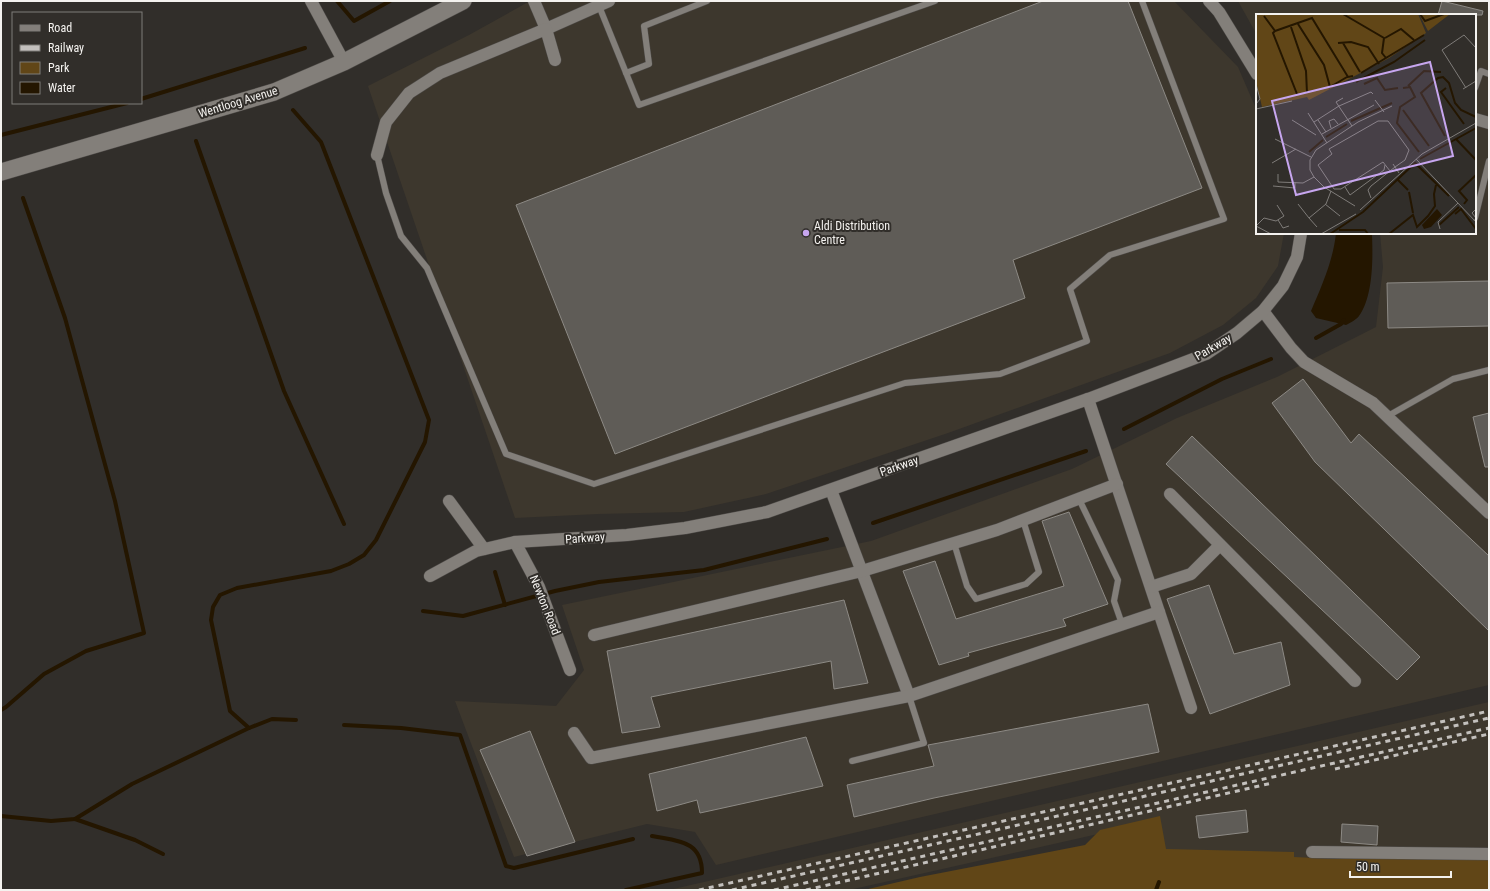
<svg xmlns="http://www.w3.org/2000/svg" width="1490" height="891" font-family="'Roboto Condensed',sans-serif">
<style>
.built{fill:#3d372d}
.green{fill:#614617}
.water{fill:#241600}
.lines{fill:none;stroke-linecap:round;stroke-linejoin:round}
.stream{stroke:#241600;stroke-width:4}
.building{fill:#5f5c57;stroke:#8d8a85}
.lane-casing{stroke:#4e4b48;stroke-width:7}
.street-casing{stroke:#4e4b48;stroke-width:13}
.secondary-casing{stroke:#4e4b48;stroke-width:18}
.lane{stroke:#837f7a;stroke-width:6}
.street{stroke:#837f7a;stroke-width:12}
.secondary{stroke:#837f7a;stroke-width:17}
.rail{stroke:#c3c0bd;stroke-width:3;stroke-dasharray:5 5;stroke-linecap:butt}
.poi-dot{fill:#c7a6ef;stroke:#312e2a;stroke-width:1.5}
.labels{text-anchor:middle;stroke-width:4;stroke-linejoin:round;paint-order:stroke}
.street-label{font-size:12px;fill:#f4f2ef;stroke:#312e2a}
.poi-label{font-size:12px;fill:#f4f2ef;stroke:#312e2a;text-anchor:start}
.inset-river{fill:none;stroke:#241600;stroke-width:2}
.inset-road{fill:none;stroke:#7f7c79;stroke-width:1}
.view{fill:#c7a6ef;fill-opacity:0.15;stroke:#c7a6ef;stroke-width:2}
.inset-edge{fill:none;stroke:#f4f2ef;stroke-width:2}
</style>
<rect width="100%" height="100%" fill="#312e2a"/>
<g class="built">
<path d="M530,1H1174L1238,67L1257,111V233H1284L1278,266L1256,298L1223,325L1170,353L948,433L766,494L684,512L598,514L515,518L368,86L469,35Z"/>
<path d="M1238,1H1489V685L716,865L695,832L647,824L514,857L455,701L556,706L584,670L562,605L871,541L1072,469L1177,418L1277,377L1376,327L1383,267L1380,233H1475V15H1257V35Z"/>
<path d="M1489,702V848L1289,859L1165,851L1160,820L849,890H669Z"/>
</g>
<path class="green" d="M1160,816L1166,849L1294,852V857L1334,859L1366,857L1489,859V890H864L920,877L1085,845L1100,830Z"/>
<path class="water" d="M1336,233H1372V235C1373,259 1373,297 1359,316C1356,320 1350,323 1346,325L1316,318L1311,311C1322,285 1333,261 1336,233Z"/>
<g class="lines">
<g class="stream">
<path d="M337,1L354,21L390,1"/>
<path d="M141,99L305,48"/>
<path d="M293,110L321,142L429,420L425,442L376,540L364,555L349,564L331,571L237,588L220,595L213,607L211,620L230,711L249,728L272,719L296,720"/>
<path d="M1,135L127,103"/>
<path d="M196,141L284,391L344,524"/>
<path d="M1316,338L1341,324L1344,320"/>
<path d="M1124,429L1222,379L1271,359"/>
<path d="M873,523L1086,451"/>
<path d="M495,572L505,605"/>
<path d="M423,611L463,616L555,591L599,582L704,570L827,539"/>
<path d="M1,710L6,707L44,674L86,651L144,633L115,501L65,318L23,198"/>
<path d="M344,725L401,728L460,735L506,866L514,868L633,839"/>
<path d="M1,816L51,821L75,819L132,784L249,728"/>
<path d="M75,819L135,840L163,854"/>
<path d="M626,890L702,873C702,840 677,841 652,836"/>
<path d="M1156,890L1159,882"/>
</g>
</g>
<g class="building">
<path d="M1043,1H1128L1202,188L1013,260L1025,298L615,454L516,205Z"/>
<path d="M1442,1L1483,11L1482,15H1438Z"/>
<path d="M1489,281V326L1388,328L1387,283Z"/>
<path d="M1303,379L1351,443L1359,434L1489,556V631L1315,462L1272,403Z"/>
<path d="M1489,413V467H1485L1473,417Z"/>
<path d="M1192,436L1420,657L1397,680L1166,464Z"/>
<path d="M1069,512L1108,604L1063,619L1066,626L968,653L969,656L939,665L903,571L935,561L956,619L1064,586L1042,521Z"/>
<path d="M1209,585L1234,654L1281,642L1290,685L1210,714L1167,599Z"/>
<path d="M844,600L868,683L834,689L831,661L651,697L660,727L622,733L607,651Z"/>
<path d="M1148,704L1159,752L934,798L854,817L847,785L934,766L928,745Z"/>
<path d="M530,731L575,842L527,856L480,750Z"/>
<path d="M806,737L823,786L700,813L697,800L657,811L649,774Z"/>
<path d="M1246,810L1248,832L1199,838L1196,816Z"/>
<path d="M1342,824L1378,826L1377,845L1341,842Z"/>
</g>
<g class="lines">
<defs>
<g id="lane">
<path d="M599,6L639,105L935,1"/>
<path d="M626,73L649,64L644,26L707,1"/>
<path d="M1475,88L1481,71L1489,74"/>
<path d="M377,155L386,193L401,236L427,268L506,454L594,484L905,383L1000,374L1087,341L1070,289L1110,255L1224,219L1142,1"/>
<path d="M1475,218L1489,161"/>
<path d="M1386,417L1453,379L1489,370"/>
<path d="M1079,499L1118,580L1114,601L1122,624"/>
<path d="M954,543L967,586L976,599L1026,584L1039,572L1023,520"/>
<path d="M852,761L924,743L909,696"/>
</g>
<g id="street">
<path d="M311,1L344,62"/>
<path d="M534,1L546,29L609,1"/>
<path d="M1209,1L1219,12L1257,74"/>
<path d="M1475,119L1489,123"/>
<path d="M377,155L386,122L409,93L440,73L546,29L555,60"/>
<path d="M1263,311L1291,348L1304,362L1373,403L1489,513"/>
<path d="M1088,399L1191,708"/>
<path d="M831,490L909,696"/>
<path d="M1170,494L1355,681"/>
<path d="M449,501L484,549"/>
<path d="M515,542L539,587L570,670"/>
<path d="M430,576L476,551L515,542L627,535L685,528L767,512L1088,399L1206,354L1237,333L1263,311L1283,286L1297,257L1301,233"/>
<path d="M1151,587L1191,574L1220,545"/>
<path d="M594,635L862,571L997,530L1117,484"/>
<path d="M574,733L591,758L909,696L1159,612"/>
<path d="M1312,852L1489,854"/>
</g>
<path id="secondary" d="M1,172L274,92L344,62L463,1"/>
</defs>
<use href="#lane" class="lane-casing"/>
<use href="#street" class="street-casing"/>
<use href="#secondary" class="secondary-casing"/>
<use href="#lane" class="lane"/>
<use href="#street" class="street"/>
<use href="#secondary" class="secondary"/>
<g class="rail">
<path d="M1335,769L1489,734"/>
<path d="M699,890L1489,711"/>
<path d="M732,890L1489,718"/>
<path d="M774,890L1489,728"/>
<path d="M806,890L1272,783"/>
</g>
</g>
<circle class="poi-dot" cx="806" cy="233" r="4"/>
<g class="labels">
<g class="street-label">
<text transform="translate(238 102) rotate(-17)" y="4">Wentloog Avenue</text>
<text transform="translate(1213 347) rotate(-30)" y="4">Parkway</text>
<text transform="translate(899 466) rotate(-19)" y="4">Parkway</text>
<text transform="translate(585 538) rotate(-4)" y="4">Parkway</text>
<text transform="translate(545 605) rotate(68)" y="4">Newton Road</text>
</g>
<g class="poi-label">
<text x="814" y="230">Aldi Distribution<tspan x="814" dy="14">Centre</tspan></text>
</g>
</g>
<g transform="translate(1256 14)">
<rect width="220" height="220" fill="#312e2a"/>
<path d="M0,0H162L170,19L133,44L53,86L51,83L6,93L0,67ZM163,0H194L172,17Z" fill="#614617"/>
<path d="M181,195L186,201L175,213L168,215L166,211Z" fill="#241600"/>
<path class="inset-river" d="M87,0L128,24L126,39L130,44M164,0L169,7L188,0M8,2L19,17L17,19L41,80M42,10L68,51L74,73L91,63M35,13L50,57L51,79M19,17L56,4L92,63L97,62M129,24L145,15L158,26M82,29L95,28L112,33L123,50M87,29L104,58M105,59L168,21M100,68L138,48L169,26M108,70L121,64L129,76L142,74M152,72L168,57L185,58M147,74L154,73L159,83L144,93L141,109L163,138M190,74L185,78L208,110M147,96L173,132M95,107L136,89M189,122L165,79L182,64L187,63L193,69L199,89L205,96L220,103M70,123L91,110M200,125L220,146M53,138L67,126M164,145L220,114M142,166L152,176M153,178L157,199M208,190L211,186L203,177L220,161M199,200L205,195L220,215M183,211L203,193M83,216H109L112,220M74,220L107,198L159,149L193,182M133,220L157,201L161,213L172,202L179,192L178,180L180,171"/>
<path class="inset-road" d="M0,70L4,85L0,90M210,74L186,36L208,21L220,34M207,75L220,67M87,84L80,88L96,112M119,86L128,98M0,95L36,87M52,99L71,129M36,106L60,121M62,106L70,118M58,108L83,92L115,78L117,80M75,114L73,107L78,105L82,110M66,120L118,91M19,125L55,143M160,145L220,208M16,149L40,135M134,157L127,148L85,175H78L62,151L76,140L73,135L122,107H132L153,136L149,146L139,153L137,150M22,160V168L47,169L58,163M17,172L39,174V168M89,173L94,181L128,156L129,151M115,184L112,176L115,172L139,153L143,159M42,190L53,204M69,190L84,202M99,192L68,173L58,163L54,156V146L60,136L102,108L136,92M104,196L166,140L220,109M22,206L27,214L33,212M218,207L220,204L216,199L220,195M0,212L8,204L20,207L28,202L21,191M0,212L15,220M61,213L53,204L70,190L75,177M184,215L182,208L202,189M65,220L100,200"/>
<path class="view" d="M174,48L197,142L40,181L16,87Z"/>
<rect width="220" height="220" class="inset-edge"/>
</g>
<rect width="1490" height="891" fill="none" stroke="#f4f2ef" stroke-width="4"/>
<rect x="12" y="12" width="130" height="92" fill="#312e2a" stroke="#7f7c79"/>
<rect x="20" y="25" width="20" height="6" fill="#837f7a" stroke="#7f7c79"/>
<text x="48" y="32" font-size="12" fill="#f4f2ef">Road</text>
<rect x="20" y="45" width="20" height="6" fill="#c3c0bd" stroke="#7f7c79"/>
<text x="48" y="52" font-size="12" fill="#f4f2ef">Railway</text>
<rect x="20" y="62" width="20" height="12" fill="#614617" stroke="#7f7c79"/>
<text x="48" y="72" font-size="12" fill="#f4f2ef">Park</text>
<rect x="20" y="82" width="20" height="12" fill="#241600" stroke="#7f7c79"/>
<text x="48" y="92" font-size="12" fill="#f4f2ef">Water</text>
<path d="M1350 871v6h101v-6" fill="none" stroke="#f4f2ef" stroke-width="2"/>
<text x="1356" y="871" font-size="12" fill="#f4f2ef" stroke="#312e2a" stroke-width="3" paint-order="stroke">50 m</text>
</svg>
